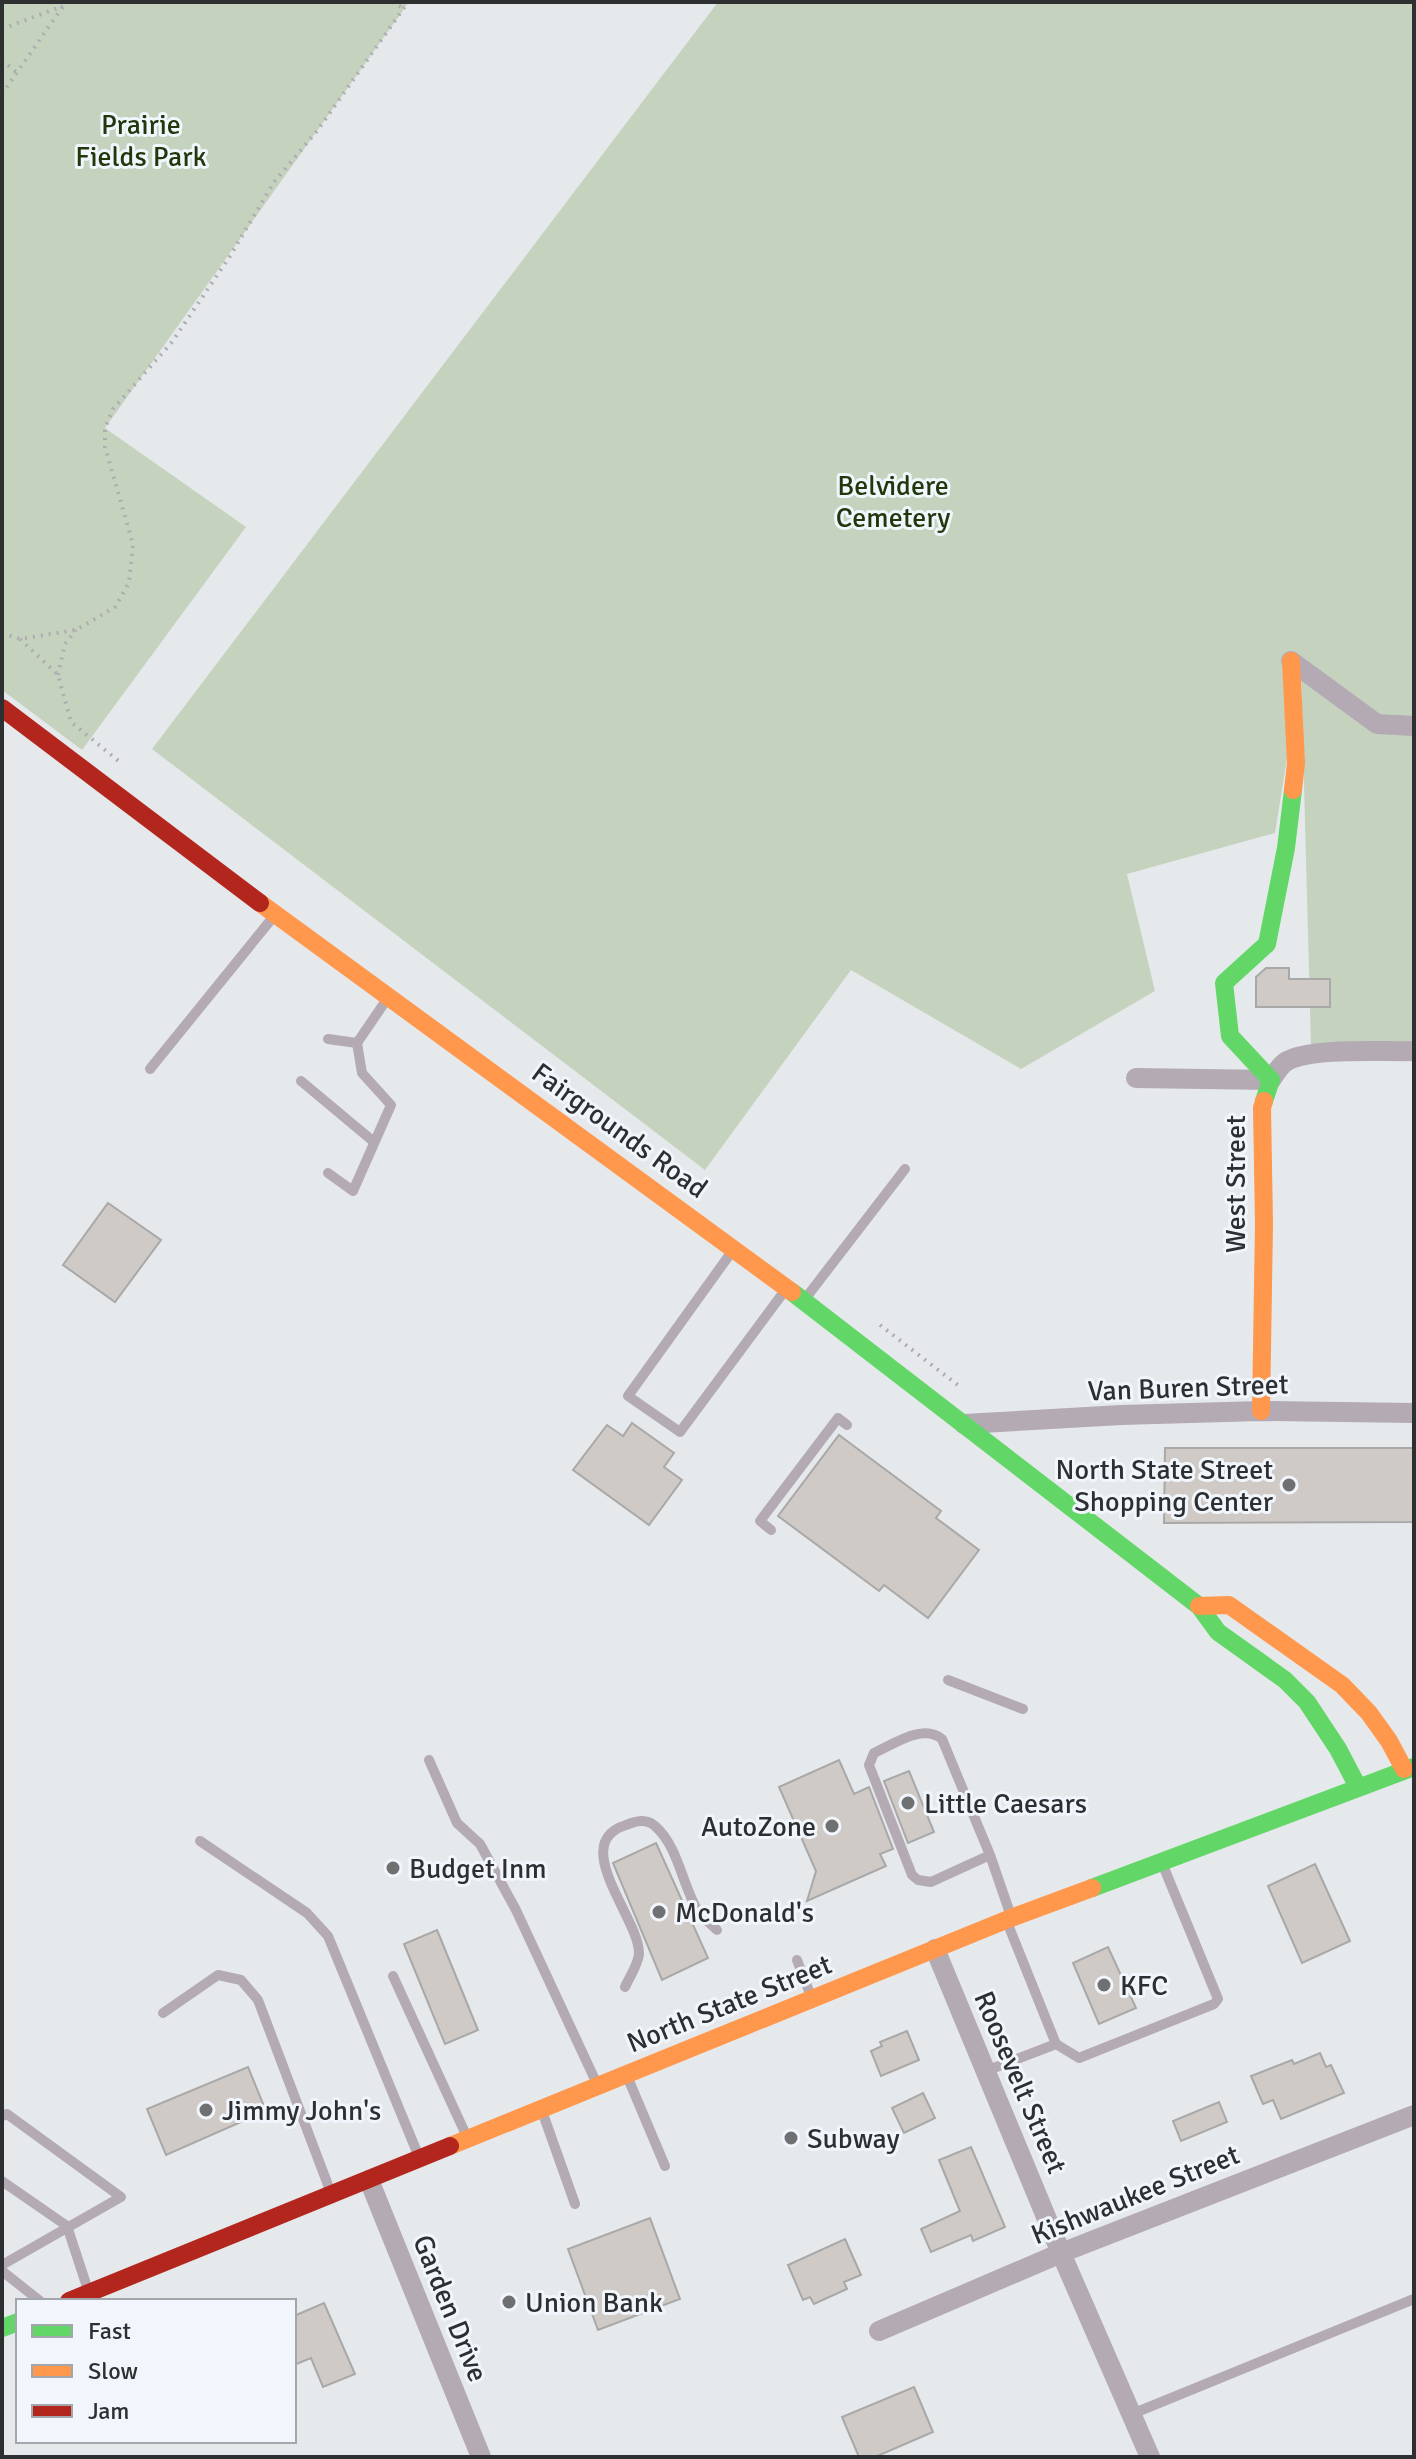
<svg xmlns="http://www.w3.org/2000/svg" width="1416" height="2459" font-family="Signika,sans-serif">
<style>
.green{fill:#c5d3be}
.building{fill:#d0cac6;stroke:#a8a8a8;stroke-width:2}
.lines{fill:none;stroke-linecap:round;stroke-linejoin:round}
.path{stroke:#b0abb1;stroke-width:4;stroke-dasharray:2 6;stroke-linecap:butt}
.lane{stroke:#b4aab4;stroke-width:10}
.street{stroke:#b4aab4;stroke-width:20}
.fast{stroke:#63d668;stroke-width:18}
.slow{stroke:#ff974d;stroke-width:18}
.jam{stroke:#b3261e;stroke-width:18}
.poi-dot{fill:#6e7072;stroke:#f1f6fc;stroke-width:3}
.labels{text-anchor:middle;stroke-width:6;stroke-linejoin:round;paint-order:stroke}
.park-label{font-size:28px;fill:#22380c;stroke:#f1f6fc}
.street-label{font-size:28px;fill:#2d2f31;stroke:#f1f6fc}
.poi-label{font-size:28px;fill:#2d2f31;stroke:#f1f6fc;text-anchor:start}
</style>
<rect width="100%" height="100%" fill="#e6e9ec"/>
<g class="green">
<path d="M2,2H409L105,428L246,527L82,750L2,690Z"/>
<path d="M718,2H1414V1046L1311,1047L1301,671L1275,833L1127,874L1155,991L1021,1069L851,970L705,1170L152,749Z"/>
</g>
<g class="building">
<path d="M1266,968H1289V979H1330V1007H1256V977Z"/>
<path d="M108,1203L161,1240L115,1302L63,1265Z"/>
<path d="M632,1423L674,1453L664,1467L682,1480L649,1525L573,1470L607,1425L623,1436Z"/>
<path d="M839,1435L941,1511L936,1518L979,1550L928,1618L884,1585L879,1591L778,1516Z"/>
<path d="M1165,1448H1414V1522L1164,1523Z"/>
<path d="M839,1760L854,1794L869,1787L893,1849L880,1854L886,1866L807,1901L816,1871L779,1787Z"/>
<path d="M909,1771L934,1832L908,1843L884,1781Z"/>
<path d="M656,1843L708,1958L662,1980L613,1863Z"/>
<path d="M1315,1864L1350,1941L1302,1963L1268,1886Z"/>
<path d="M437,1930L478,2030L445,2044L404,1944Z"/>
<path d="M1108,1947L1136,2008L1099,2024L1073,1963Z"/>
<path d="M907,2031L919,2060L881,2076L871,2051L882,2046L880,2042Z"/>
<path d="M1320,2053L1326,2067L1331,2065L1344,2093L1281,2119L1273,2100L1263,2104L1251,2076L1292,2060L1294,2064Z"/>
<path d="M248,2067L266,2111L166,2155L147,2109Z"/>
<path d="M923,2093L935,2118L904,2133L892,2108Z"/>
<path d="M1219,2102L1227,2122L1181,2141L1173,2121Z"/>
<path d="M971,2147L1005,2227L973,2241L971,2235L931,2252L921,2229L960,2211L939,2160Z"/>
<path d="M650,2218L680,2299L598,2330L568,2249Z"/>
<path d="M845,2239L861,2275L844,2282L847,2289L814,2304L810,2297L803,2300L788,2265Z"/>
<path d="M324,2303L355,2374L323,2387L311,2358L294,2365V2316Z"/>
<path d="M914,2387L933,2432L875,2457H859L842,2417Z"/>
</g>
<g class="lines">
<g class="path">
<path d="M392,2L403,8"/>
<path d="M2,29L63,6"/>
<path d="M2,60L17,73"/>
<path d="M2,94L66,2"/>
<path d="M2,633L20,639L76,630L115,607L129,583L133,544L105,447V428L113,409L172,342L230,256L274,182L317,131L408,2"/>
<path d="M20,639L58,675L71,722L121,763"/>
<path d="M58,675L65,644L76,630"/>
<path d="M880,1325L959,1386"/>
</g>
<g class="lane">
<path d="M328,1039L357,1043L387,999"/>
<path d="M150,1069L274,916"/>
<path d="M301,1081L374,1142"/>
<path d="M328,1173L353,1191L391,1105L362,1073L357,1043"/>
<path d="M733,1250L628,1396L680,1432L786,1289"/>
<path d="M805,1299L905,1169"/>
<path d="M771,1530L760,1521L838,1418L847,1425"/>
<path d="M948,1680L1023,1709"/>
<path d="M429,1760L457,1823L480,1844L516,1910L597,2084"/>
<path d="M200,1841L307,1913L328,1936L419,2157"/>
<path d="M990,1855L931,1882L918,1880L912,1875L869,1765L874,1753C894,1744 923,1723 942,1739L990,1855L1011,1916"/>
<path d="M797,1960L812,1999"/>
<path d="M393,1976L467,2137"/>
<path d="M625,1987C629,1978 639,1963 639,1953C639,1918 568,1843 626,1825C636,1821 646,1818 655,1826C679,1847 682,1886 699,1913C704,1919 711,1924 717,1930"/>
<path d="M163,2013L218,1975L241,1980L258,2000L331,2193"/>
<path d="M1056,2044L1079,2058L1214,2004L1218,1999L1162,1863"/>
<path d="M986,2071L1056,2044L1007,1922"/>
<path d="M627,2076L665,2166"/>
<path d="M542,2111L575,2204"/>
<path d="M2,2116L7,2114L121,2197L2,2265"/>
<path d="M2,2181L67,2226L88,2290"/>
<path d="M2,2271L40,2301"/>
<path d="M1132,2414L1414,2299"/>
</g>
<g class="street">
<path d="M1291,661L1377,724L1414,726"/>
<path d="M1136,1078L1271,1080C1275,1074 1280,1065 1287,1061C1313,1047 1383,1052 1414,1051"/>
<path d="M964,1424L1121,1415L1261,1411L1414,1413"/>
<path d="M935,1949L1061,2253L1150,2457"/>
<path d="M369,2180L481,2457"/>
<path d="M879,2331L1061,2253L1414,2115"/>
</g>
<g class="fast">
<path d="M1264,1101L1271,1080L1230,1036L1224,983L1267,944L1286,848L1293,790"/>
<path d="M792,1292L1199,1606L1218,1632L1285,1680L1307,1702L1338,1749L1358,1787"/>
<path d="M1092,1888L1414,1767"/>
<path d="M2,2328L18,2322"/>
</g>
<g class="slow">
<path d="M1291,661L1296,763L1293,790"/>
<path d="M260,903L792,1292"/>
<path d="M1261,1411L1264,1224L1262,1108L1264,1101"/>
<path d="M1199,1606L1229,1605L1342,1685L1369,1713L1389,1741L1404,1769"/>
<path d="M450,2146L1011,1918L1092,1888"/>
</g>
<g class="jam">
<path d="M2,708L260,903"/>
<path d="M69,2301L450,2146"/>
</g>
</g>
<g class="poi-dot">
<circle cx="1289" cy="1485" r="8"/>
<circle cx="908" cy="1803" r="8"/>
<circle cx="832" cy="1826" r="8"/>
<circle cx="393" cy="1868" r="8"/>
<circle cx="659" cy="1912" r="8"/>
<circle cx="1104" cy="1985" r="8"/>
<circle cx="206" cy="2110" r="8"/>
<circle cx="791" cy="2138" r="8"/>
<circle cx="509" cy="2302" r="8"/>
</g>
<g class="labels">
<g class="park-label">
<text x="141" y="134">Prairie<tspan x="141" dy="32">Fields Park</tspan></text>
<text x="893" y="495">Belvidere<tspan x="893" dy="32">Cemetery</tspan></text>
</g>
<g class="street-label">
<text transform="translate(620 1130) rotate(36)" y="10">Fairgrounds Road</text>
<text transform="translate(1235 1184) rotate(-90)" y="10">West Street</text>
<text transform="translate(1188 1387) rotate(-2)" y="10">Van Buren Street</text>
<text transform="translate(729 2003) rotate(-22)" y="10">North State Street</text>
<text transform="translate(1021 2082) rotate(67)" y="10">Roosevelt Street</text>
<text transform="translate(1135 2194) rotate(-22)" y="10">Kishwaukee Street</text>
<text transform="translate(451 2308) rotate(68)" y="10">Garden Drive</text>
</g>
<g class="poi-label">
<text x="1273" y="1479" text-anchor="end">North State Street<tspan x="1273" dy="32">Shopping Center</tspan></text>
<text x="924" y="1813">Little Caesars</text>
<text x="816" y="1836" text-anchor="end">AutoZone</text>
<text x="409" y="1878">Budget Inm</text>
<text x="675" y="1922">McDonald's</text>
<text x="1120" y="1995">KFC</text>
<text x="222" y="2120">Jimmy John's</text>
<text x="807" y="2148">Subway</text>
<text x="525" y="2312">Union Bank</text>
</g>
</g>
<rect width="1416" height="2459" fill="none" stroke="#2d2f31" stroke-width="8"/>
<rect x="16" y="2299" width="280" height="144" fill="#f1f6fc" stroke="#a3a6ab" stroke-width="2"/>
<rect x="32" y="2325" width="40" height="12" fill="#63d668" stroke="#a3a6ab" stroke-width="2"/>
<text x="88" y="2339" font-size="24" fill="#2d2f31">Fast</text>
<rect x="32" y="2365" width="40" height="12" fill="#ff974d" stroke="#a3a6ab" stroke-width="2"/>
<text x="88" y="2379" font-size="24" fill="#2d2f31">Slow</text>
<rect x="32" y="2405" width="40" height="12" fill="#b3261e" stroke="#a3a6ab" stroke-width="2"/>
<text x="88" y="2419" font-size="24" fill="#2d2f31">Jam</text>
</svg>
